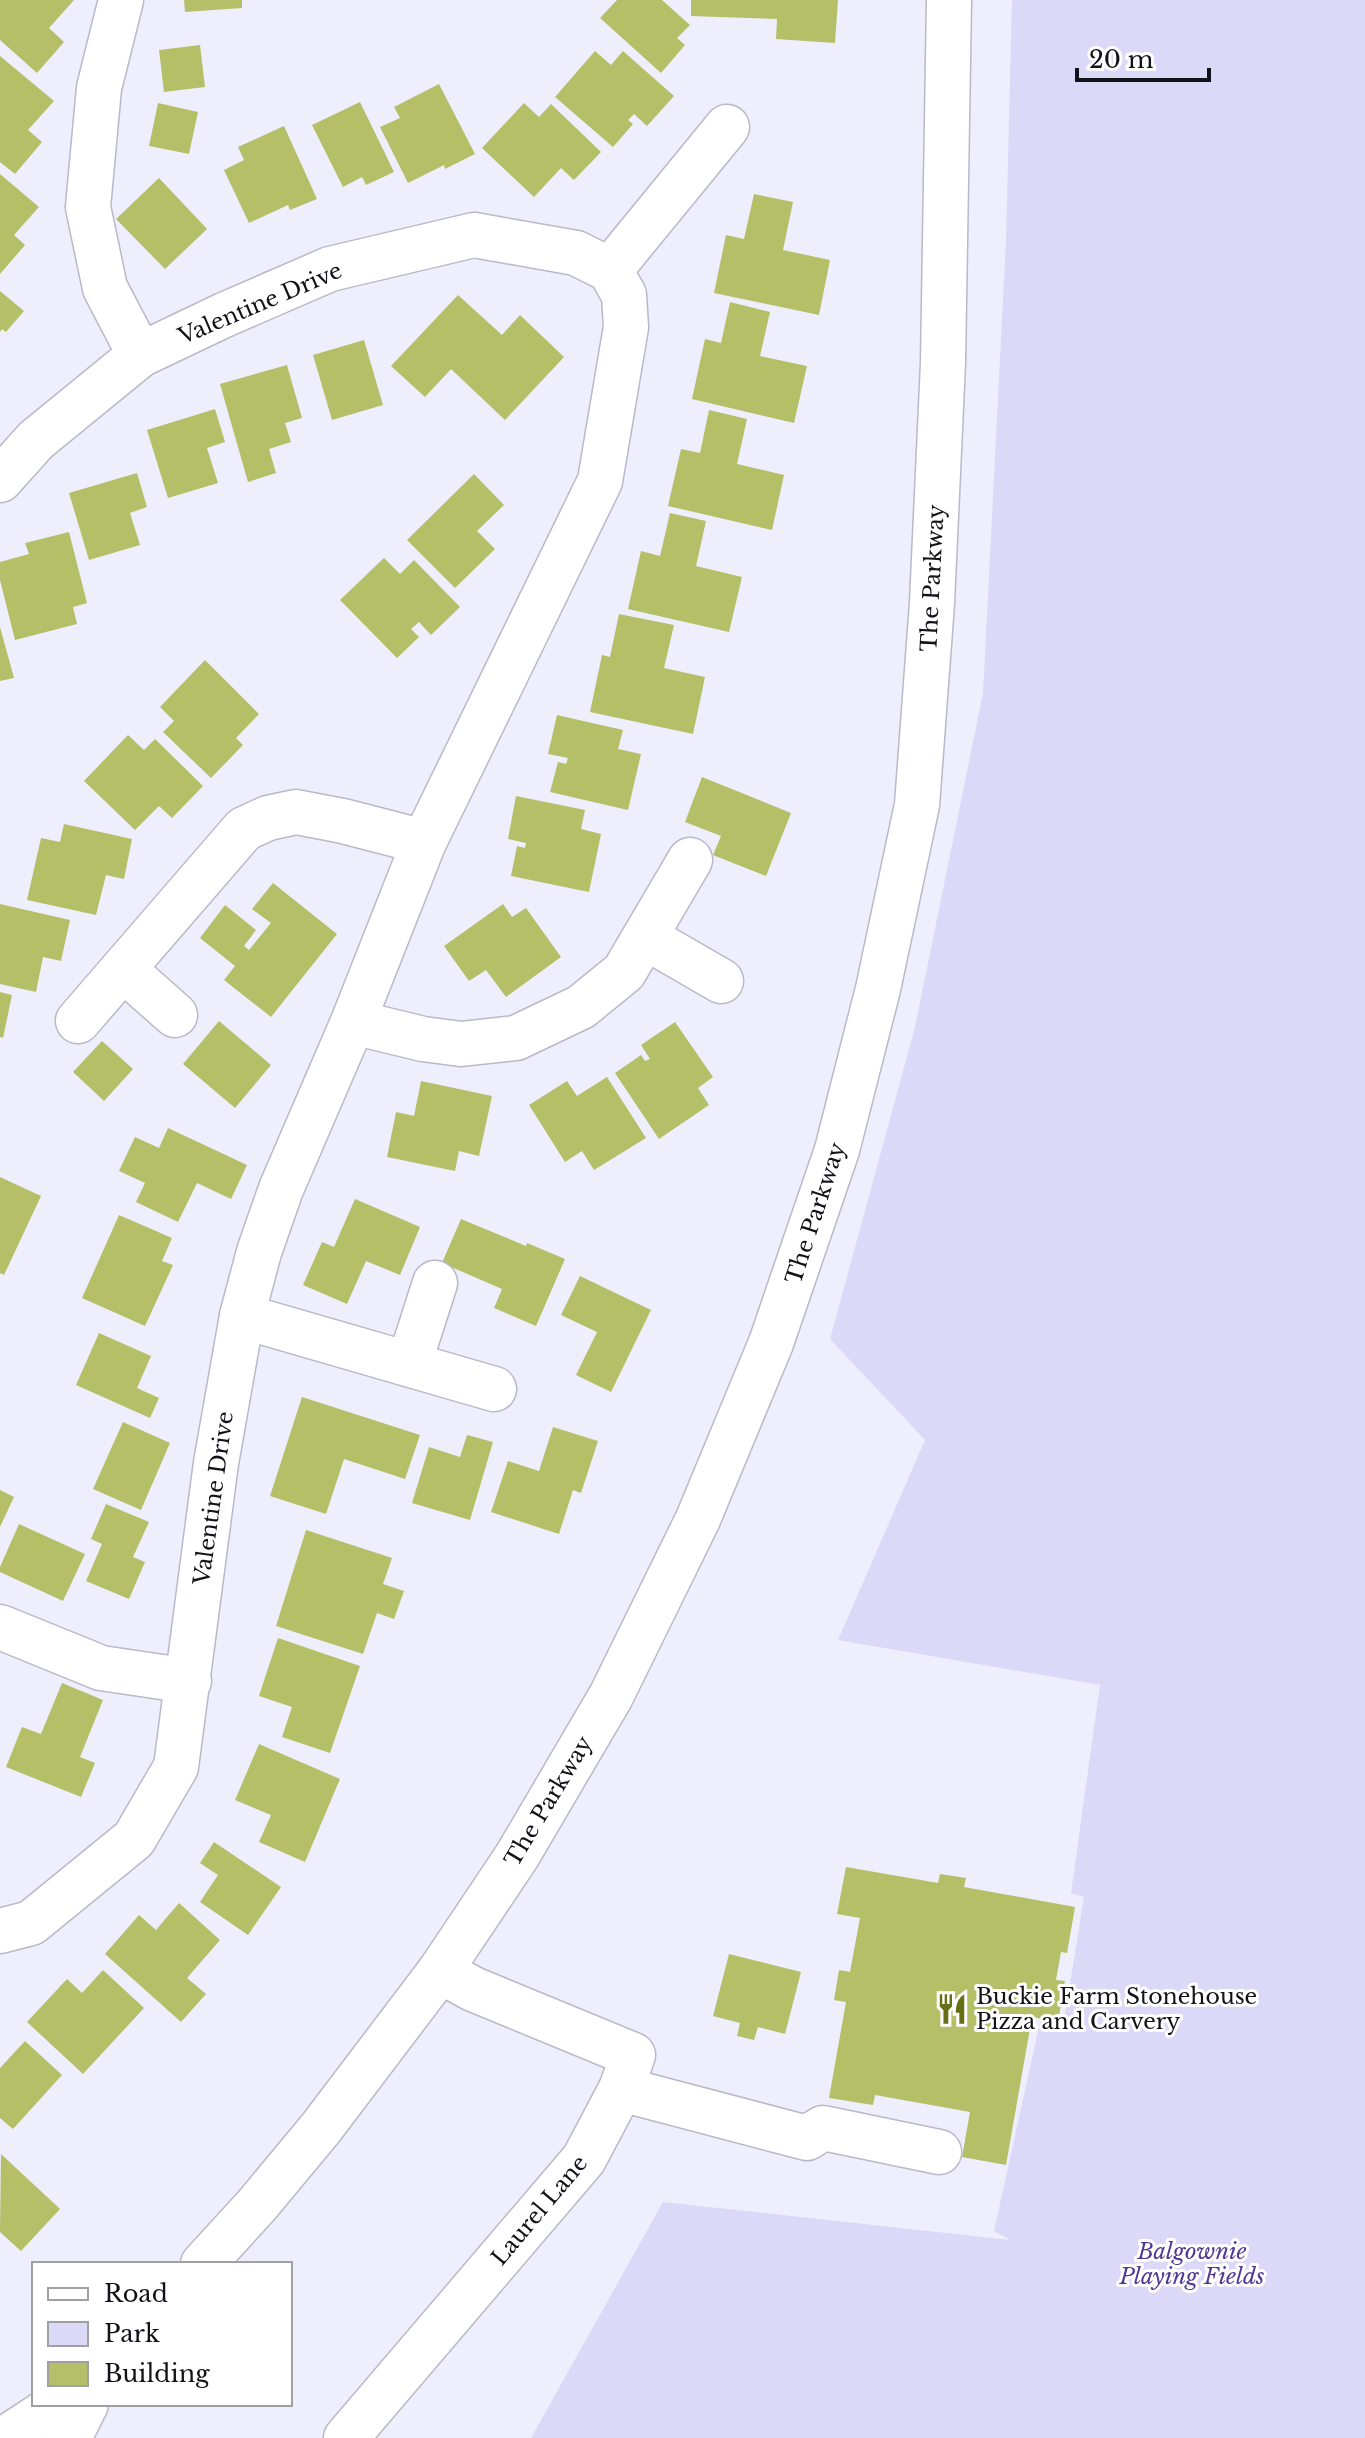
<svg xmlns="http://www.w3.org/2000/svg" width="1365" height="2438" font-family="'Libre Baskerville',serif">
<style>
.green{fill:#dcd8f8}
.building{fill:#b4bf68}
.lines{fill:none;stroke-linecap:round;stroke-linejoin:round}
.minor-casing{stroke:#bab8c9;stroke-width:47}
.major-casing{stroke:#bab8c9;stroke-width:47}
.minor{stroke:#fff;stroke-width:44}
.major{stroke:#fff;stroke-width:44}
.labels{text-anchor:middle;stroke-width:6;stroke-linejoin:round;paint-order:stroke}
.street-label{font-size:22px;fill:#121218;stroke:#fff}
.poi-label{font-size:22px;fill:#121218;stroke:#fff;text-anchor:start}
.park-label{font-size:22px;font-style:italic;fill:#513893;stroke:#fff}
</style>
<rect width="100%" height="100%" fill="#efeefc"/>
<path class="green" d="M1012,0H1365V2438H531L663,2202L1010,2240L994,2231L1040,2022L1063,2027L1084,1897L1071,1893L1100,1685L838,1640L925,1440L830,1339L915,1027L983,693L1006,241Z"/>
<g class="building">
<path d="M0,0H74L49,28L64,42L37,73L0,40Z"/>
<path d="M184,0H242V8L185,12Z"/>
<path d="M617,0H662L690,25L677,38L685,45L661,73L600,18Z"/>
<path d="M691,0H838L835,43L776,39L777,19L691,16Z"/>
<path d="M200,45L205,87L164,92L159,50Z"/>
<path d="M595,51L611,65L623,51L674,96L647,126L634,114L628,120L633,124L613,147L555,97Z"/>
<path d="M0,56L54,101L28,130L42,142L15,174L0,162Z"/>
<path d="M439,84L475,154L445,169L444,165L408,183L380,127L400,118L394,107Z"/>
<path d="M360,102L394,172L366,185L362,177L343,187L312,125Z"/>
<path d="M158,103L198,112L189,154L149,146Z"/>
<path d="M524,103L539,117L551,104L601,152L574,180L561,168L534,197L482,148Z"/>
<path d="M284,126L317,199L290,210L288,205L249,223L224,170L244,160L238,147Z"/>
<path d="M0,174L39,207L14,235L25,245L0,274Z"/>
<path d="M159,178L207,229L165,269L116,219Z"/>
<path d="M754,194L793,202L783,250L830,260L819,315L714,293L726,235L744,239Z"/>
<path d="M0,291L24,311L6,332L2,329L0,332Z"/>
<path d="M458,295L502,335L520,315L564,357L505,420L451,369L425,397L391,366Z"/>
<path d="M730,302L770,312L760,356L807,366L794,423L692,399L705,339L721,343Z"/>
<path d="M364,340L383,405L332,420L313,355Z"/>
<path d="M287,365L302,418L285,423L291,442L269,449L276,473L248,482L220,384Z"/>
<path d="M215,409L225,442L207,448L218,483L168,498L147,430Z"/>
<path d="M709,410L747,419L737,464L784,475L772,530L668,506L681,449L700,453Z"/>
<path d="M137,473L147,507L130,513L140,545L89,560L69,493Z"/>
<path d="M474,474L504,505L477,531L495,549L455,588L407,540Z"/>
<path d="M670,513L706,521L696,566L742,577L729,632L628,609L641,551L660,556Z"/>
<path d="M69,532L87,603L73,607L77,624L15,640L0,580V562L29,554L25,543Z"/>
<path d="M384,558L400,574L414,560L460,607L431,635L419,622L411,629L419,637L397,658L340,600Z"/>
<path d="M619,614L674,625L664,668L705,677L693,734L590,712L602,655L610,657Z"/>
<path d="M0,627L14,678L0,681Z"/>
<path d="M205,660L259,714L236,738L243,745L211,778L163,732L174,721L160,707Z"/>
<path d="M557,715L623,730L618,749L641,754L628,810L550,792L558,762L566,764L568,758L548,754Z"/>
<path d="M128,735L144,750L155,739L203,786L172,818L159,806L135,830L84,781Z"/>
<path d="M702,777L791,813L766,876L713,855L721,836L685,822Z"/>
<path d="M516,796L585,810L581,829L601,834L589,892L511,876L517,846L525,848L526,843L508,839Z"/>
<path d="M64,824L132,839L124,879L106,875L96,915L27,900L41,838L60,842Z"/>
<path d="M273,883L337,934L271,1017L224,980L235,966L200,938L225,905L256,930L244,946L249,950L271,923L252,909Z"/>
<path d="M0,904L70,920L61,961L43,957L36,992L0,984Z"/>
<path d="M503,904L512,917L526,908L561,957L506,997L486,970L469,981L444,946Z"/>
<path d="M0,992L12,995L3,1038L0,1037Z"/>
<path d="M219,1021L271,1065L235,1108L183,1064Z"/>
<path d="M675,1022L713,1077L698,1088L709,1105L659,1139L615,1073L641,1055L645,1061L650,1059L641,1045Z"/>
<path d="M102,1041L133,1069L104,1101L73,1072Z"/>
<path d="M607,1077L646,1138L594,1170L582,1151L565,1162L529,1105L567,1081L577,1096Z"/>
<path d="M421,1081L492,1096L479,1156L459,1151L455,1171L387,1157L396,1112L414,1116Z"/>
<path d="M168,1128L247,1165L231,1199L197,1183L178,1222L136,1202L145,1183L119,1171L135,1137L159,1148Z"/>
<path d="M0,1177L41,1196L4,1275L0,1273Z"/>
<path d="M355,1199L420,1227L400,1275L366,1261L347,1304L303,1285L322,1242L334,1247Z"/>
<path d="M119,1215L172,1238L162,1261L173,1265L145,1326L82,1298Z"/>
<path d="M461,1219L526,1246L527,1243L565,1259L536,1326L494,1308L502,1289L442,1263Z"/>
<path d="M580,1276L651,1310L611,1392L576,1375L597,1332L561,1315Z"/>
<path d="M99,1333L151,1356L137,1388L159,1398L150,1418L76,1385Z"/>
<path d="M302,1397L420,1435L405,1479L344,1459L326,1514L270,1496Z"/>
<path d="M123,1422L170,1443L141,1510L93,1489Z"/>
<path d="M553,1427L598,1441L581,1493L573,1490L559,1534L491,1512L508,1461L539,1471Z"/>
<path d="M467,1435L493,1442L470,1520L412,1503L429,1447L460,1457Z"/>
<path d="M0,1490L14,1497L0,1527Z"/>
<path d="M106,1504L149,1522L133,1557L145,1562L129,1599L86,1581L102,1544L91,1539Z"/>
<path d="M19,1524L85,1554L63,1601L0,1572V1567Z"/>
<path d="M306,1530L392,1558L383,1584L404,1591L394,1619L377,1613L363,1654L276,1626Z"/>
<path d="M278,1638L360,1666L330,1753L282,1737L292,1707L259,1696Z"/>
<path d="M62,1683L103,1700L80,1757L95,1763L81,1797L6,1767L22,1727L41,1734Z"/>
<path d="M259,1744L340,1779L305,1862L259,1842L271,1815L235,1800Z"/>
<path d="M214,1842L281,1887L248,1935L200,1902L218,1875L200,1863Z"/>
<path d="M846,1867L938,1883L940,1874L966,1878L964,1887L1075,1907L1067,1953L1061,1952L1056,1980L1065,1981L1058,2022L1032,2017L1006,2165L962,2157L970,2112L875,2095L873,2105L829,2098L846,2002L834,2000L839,1970L850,1972L860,1918L837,1914Z"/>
<path d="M179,1903L220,1940L187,1978L206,1994L181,2022L105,1954L139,1915L156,1930Z"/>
<path d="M729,1954L801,1972L785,2034L758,2027L754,2040L737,2036L740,2023L713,2016Z"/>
<path d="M103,1970L144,2008L83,2074L27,2022L67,1979L82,1993Z"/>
<path d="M25,2041L62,2075L13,2129L0,2118V2068Z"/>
<path d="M1,2154L60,2209L21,2251L0,2232Z"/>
</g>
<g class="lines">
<defs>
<g id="minor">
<path d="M121,0L99,88L88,207L105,288L140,355"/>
<path d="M610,270L727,127"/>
<path d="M0,480L36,440L140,355L224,315L330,269L474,235L576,253L610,270L624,295L626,327L600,481L424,842L353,1022L281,1189L259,1252L242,1316L216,1463L176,1767L134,1839L31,1923L0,1931"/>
<path d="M645,937L721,981"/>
<path d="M123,969L175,1015"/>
<path d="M78,1021L244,829L268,818L296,812L343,821L424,842"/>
<path d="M353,1022L423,1039L461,1044L516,1038L581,1007L624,972L690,860"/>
<path d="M242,1316L494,1389"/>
<path d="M409,1364L435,1283"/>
<path d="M0,1627L101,1668L189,1681"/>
<path d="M621,2089L807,2138L823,2128L939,2152"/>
<path d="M346,2438L584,2159L621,2089L633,2055L473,1989L440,1971"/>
</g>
<g id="major">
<path d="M203,2264L257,2205L321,2128L440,1971L517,1856L611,1696L698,1519L771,1343L837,1150L878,989L917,805L932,603L943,363L949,0"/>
<path d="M6,2438L58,2404"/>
<path d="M69,2438L86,2404"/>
</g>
</defs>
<use href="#minor" class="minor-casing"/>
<use href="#major" class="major-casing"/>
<use href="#minor" class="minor"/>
<use href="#major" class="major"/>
</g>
<defs>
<symbol id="restaurant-bare" viewBox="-9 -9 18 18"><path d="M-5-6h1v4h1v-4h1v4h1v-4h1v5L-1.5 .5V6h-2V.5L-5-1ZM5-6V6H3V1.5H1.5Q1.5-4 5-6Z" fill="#666f16" stroke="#fff" stroke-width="2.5" paint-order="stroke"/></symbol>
</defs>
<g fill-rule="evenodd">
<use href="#restaurant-bare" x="930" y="1987" width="44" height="44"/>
</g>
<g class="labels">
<g class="street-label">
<text transform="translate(260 303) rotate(-23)" y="8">Valentine Drive</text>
<text transform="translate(932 578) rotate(-87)" y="8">The Parkway</text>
<text transform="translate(815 1213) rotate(-72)" y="8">The Parkway</text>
<text transform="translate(213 1498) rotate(-82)" y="8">Valentine Drive</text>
<text transform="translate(548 1801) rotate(-59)" y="8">The Parkway</text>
<text transform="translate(539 2210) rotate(-50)" y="8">Laurel Lane</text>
</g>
<g class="poi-label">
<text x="976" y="2004">Buckie Farm Stonehouse<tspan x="976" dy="25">Pizza and Carvery</tspan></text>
</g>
<g class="park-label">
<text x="1192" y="2259">Balgownie<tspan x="1192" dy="25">Playing Fields</tspan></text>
</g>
</g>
<rect x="32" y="2262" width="260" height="144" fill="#ffffff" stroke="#a0a0a3" stroke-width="2"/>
<rect x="48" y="2288" width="40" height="12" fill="#ffffff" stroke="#a0a0a3" stroke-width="2"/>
<text x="104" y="2302" font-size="24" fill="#121218">Road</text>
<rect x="48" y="2322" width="40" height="24" fill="#dcd8f8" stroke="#a0a0a3" stroke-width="2"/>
<text x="104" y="2342" font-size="24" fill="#121218">Park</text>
<rect x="48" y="2362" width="40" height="24" fill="#b4bf68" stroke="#a0a0a3" stroke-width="2"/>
<text x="104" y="2382" font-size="24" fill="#121218">Building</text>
<path d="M1077 68v12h132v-12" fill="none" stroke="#121218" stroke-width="4"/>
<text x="1089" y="68" font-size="24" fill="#121218" stroke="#ffffff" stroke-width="6" paint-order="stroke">20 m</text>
</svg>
